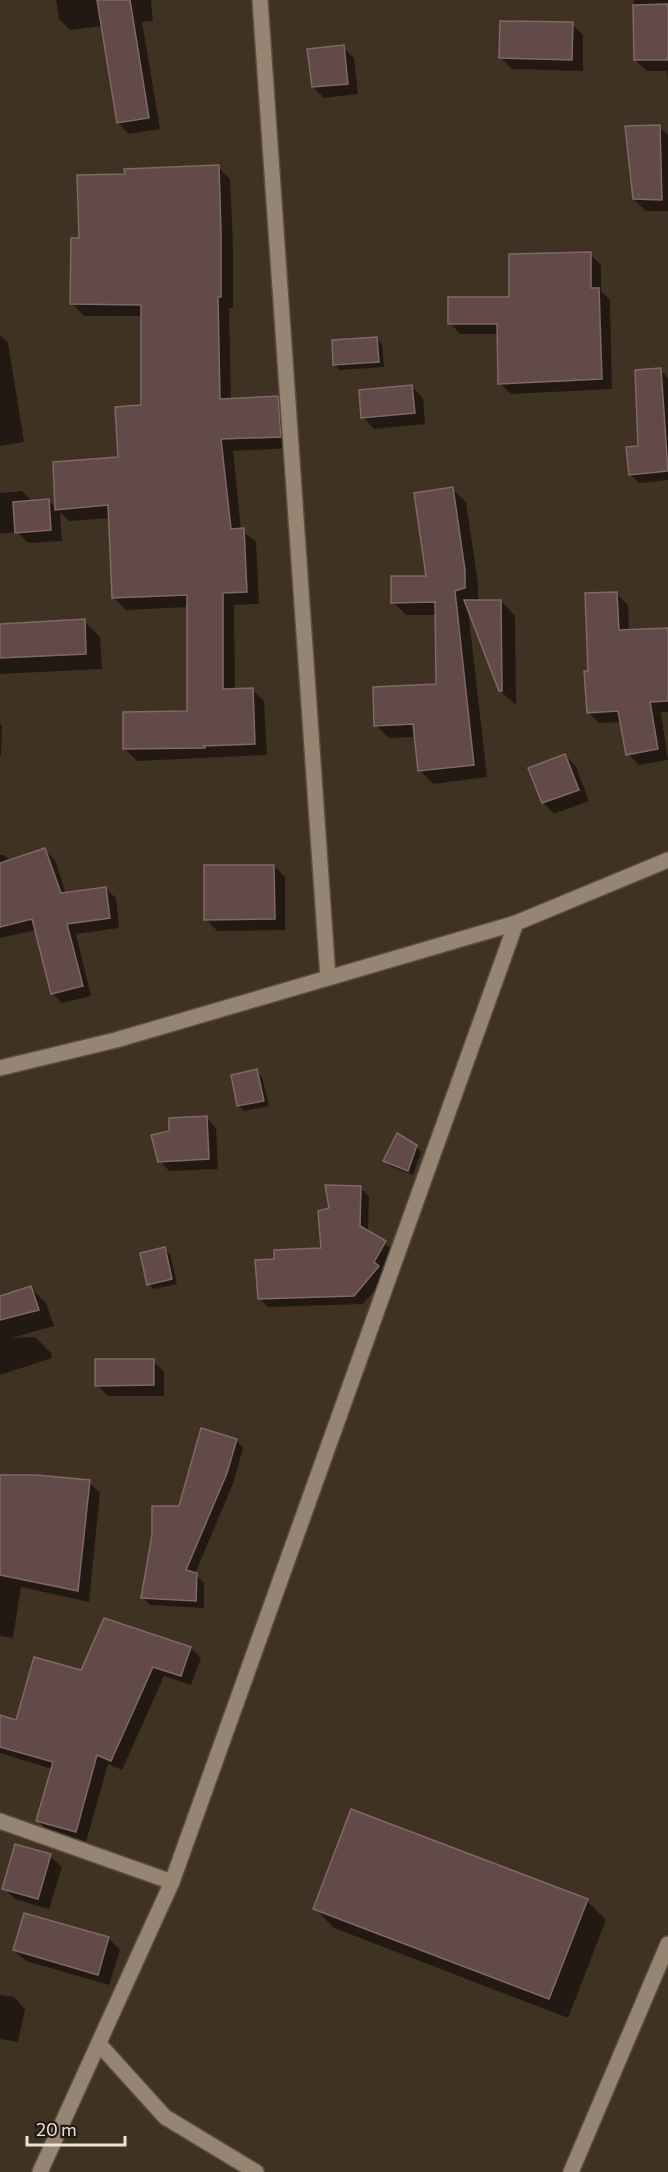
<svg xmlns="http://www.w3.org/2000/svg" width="668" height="2172" font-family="Commissioner,sans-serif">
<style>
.shadow{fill:#0007}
.building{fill:#624a49;stroke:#816765;stroke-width:1.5}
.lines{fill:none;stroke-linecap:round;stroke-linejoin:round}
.minor-casing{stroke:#5a4e40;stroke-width:18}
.minor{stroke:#968573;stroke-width:15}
</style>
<rect width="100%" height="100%" fill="#403222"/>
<g class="shadow">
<path d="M56,0H151L153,21L142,22L160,129L129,134L118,123L102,26L70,30L59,19Z"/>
<path d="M634,0H668V80L667,71H647L635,60Z"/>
<path d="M572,24L583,35V71L512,69L501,58Z"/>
<path d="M343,47L354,58L358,94L324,98L313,87Z"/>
<path d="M659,127L668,135V211H646L634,200L626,128Z"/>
<path d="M218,167L230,179L233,245V308H229L231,400L277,398L289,410L292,448L233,451L241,530L256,542L259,604L234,605L235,690L252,689L264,701L267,755L137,761L125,749L188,712V607L126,610L114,598L110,518L69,521L60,512L62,541L28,543L17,532L0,534V493L22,491L33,502L48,500L57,509L119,459L143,406V316H84L72,303L81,239L127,175Z"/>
<path d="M590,254L601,265V291L610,300L612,389L511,394L500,384L499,334H460L450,323L511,299Z"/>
<path d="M0,335L8,343L24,442L0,446Z"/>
<path d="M377,338L382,344L384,367L340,370L334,364Z"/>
<path d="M660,370L668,378V480L639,483L630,474Z"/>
<path d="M412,387L423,398L425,424L374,429L363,417Z"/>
<path d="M452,489L466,502L478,584V602L501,601L515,616L516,705L500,691L468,609L487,777L433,784L420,770L416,737L389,738L376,725L437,686V615H406L393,602L428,578Z"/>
<path d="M616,593L628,605L629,631L668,630V712H661L668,760L639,765L628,754L622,722L599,723L588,712L586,595Z"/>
<path d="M84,621L100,637L102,669L0,674V625Z"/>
<path d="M0,724L2,726L1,755H0Z"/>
<path d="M565,755L576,767L589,801L554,814L543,802Z"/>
<path d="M45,850L55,860L66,894L106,889L116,898L119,928L76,934L91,996L62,1003L52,993L36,930L0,938V855H4L10,861Z"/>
<path d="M274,866L285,877V930L217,931L206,919Z"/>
<path d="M256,1071L262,1077L269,1106L244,1111L239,1105Z"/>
<path d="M207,1118L216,1128L218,1169L169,1171L160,1161Z"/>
<path d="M416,1146L421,1152L413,1175L390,1166L384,1161Z"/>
<path d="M360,1188L369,1196L368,1233L394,1250L382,1271L387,1276L363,1304L268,1307L260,1299L276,1260L323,1250L331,1209Z"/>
<path d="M164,1249L170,1254L177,1284L154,1289L148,1284Z"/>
<path d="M30,1287L46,1303L54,1326L11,1338L35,1337L51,1353L52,1358L0,1375V1297Z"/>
<path d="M153,1361L164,1372V1396H108L97,1385Z"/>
<path d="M236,1440L243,1448L234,1481L195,1574L204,1583V1608L150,1605L142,1597L180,1508Z"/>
<path d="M0,1477L89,1482L100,1493L89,1602L21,1587L13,1638L0,1636Z"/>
<path d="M191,1648L201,1658L191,1685L164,1676L122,1770L108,1764L86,1842L48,1831L38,1821L52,1769L0,1753V1717L17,1722L82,1672Z"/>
<path d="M50,1856L62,1867L49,1909L15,1899L4,1888Z"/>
<path d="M587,1901L606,1920L568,2018L334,1928L315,1909Z"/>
<path d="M108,1938L120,1950L109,1985L26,1961L14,1950Z"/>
<path d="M0,1995L14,1997L25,2009L18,2042L0,2039Z"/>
</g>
<g class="building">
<path d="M97,0H130L149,118L117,123Z"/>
<path d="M668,4V60H634L633,5Z"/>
<path d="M500,21L573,22L572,60L499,58Z"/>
<path d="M344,45L348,84L312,87L307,49Z"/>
<path d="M660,125L662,200L633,199L625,126Z"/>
<path d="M219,165L221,232V297H218L220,399L278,396L281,437L221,439L231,529L244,528L247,592L223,593V689L253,688L255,744L204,746L205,748L123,749V712L187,711V595L112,598L108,505L55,510L53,462L118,457L115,407L141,405V305L70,304L71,238H79L77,175L125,174L124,169Z"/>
<path d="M591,252V288H599L602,379L498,384L497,324H448V297H509V254Z"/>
<path d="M377,337L379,362L333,365L332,340Z"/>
<path d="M661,368L668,471L629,475L626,447L638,446L635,370Z"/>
<path d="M412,385L415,413L361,418L359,390Z"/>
<path d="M453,487L465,570V588L455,591L474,765L418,771L413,724L374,726L373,687L436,684L435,602L391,603V576H426L414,493Z"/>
<path d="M49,499L51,530L15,533L13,502Z"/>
<path d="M617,592L619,630L668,628V701L650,702L658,749L626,755L618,711L587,713L584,671H588L585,593Z"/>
<path d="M464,600H501L502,691H499Z"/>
<path d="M85,619L86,654L0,658V624Z"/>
<path d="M565,754L579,790L542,803L528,768Z"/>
<path d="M45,848L61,893L106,887L110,918L67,924L83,986L51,994L32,919L0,927V863Z"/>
<path d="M204,865H274L275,919L204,920Z"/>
<path d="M257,1069L264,1101L237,1106L231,1075Z"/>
<path d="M207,1116L209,1159L158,1162L151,1135L169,1131V1118Z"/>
<path d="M397,1133L417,1145L408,1171L383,1161Z"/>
<path d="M325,1185L361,1186L360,1226L386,1241L374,1262L379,1266L354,1296L258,1299L255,1260L274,1259V1250L321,1248L318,1211L329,1208Z"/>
<path d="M165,1247L172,1279L147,1285L140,1253Z"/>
<path d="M31,1286L39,1310L0,1320V1296Z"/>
<path d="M95,1359H154V1385L95,1386Z"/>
<path d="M201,1428L237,1439L227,1473L186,1570L197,1573L196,1601L141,1598L152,1535V1506H179Z"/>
<path d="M0,1475H36L90,1480L78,1591L0,1575Z"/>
<path d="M104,1618L191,1647L181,1676L153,1667L111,1761L97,1755L76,1832L36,1821L53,1762L0,1747V1715L16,1720L34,1657L81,1670Z"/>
<path d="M351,1809L588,1899L549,1999L313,1909Z"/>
<path d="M15,1844L51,1854L38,1899L2,1889Z"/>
<path d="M24,1913L109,1937L98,1975L13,1950Z"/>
</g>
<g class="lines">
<defs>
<g id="minor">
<path d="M260,0L328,978"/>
<path d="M0,1068L116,1040L516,923L668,860"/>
<path d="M0,1821L172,1882"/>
<path d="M99,2044L165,2117L256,2172"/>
<path d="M40,2172L172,1882L516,923"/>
<path d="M571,2172L668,1944"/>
</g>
</defs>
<use href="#minor" class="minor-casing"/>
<use href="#minor" class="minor"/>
</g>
<path d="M27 2136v9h98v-9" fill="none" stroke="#ece2d8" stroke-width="3"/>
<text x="36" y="2136" font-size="18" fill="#ece2d8" stroke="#221b14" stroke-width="4.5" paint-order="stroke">20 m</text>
</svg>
